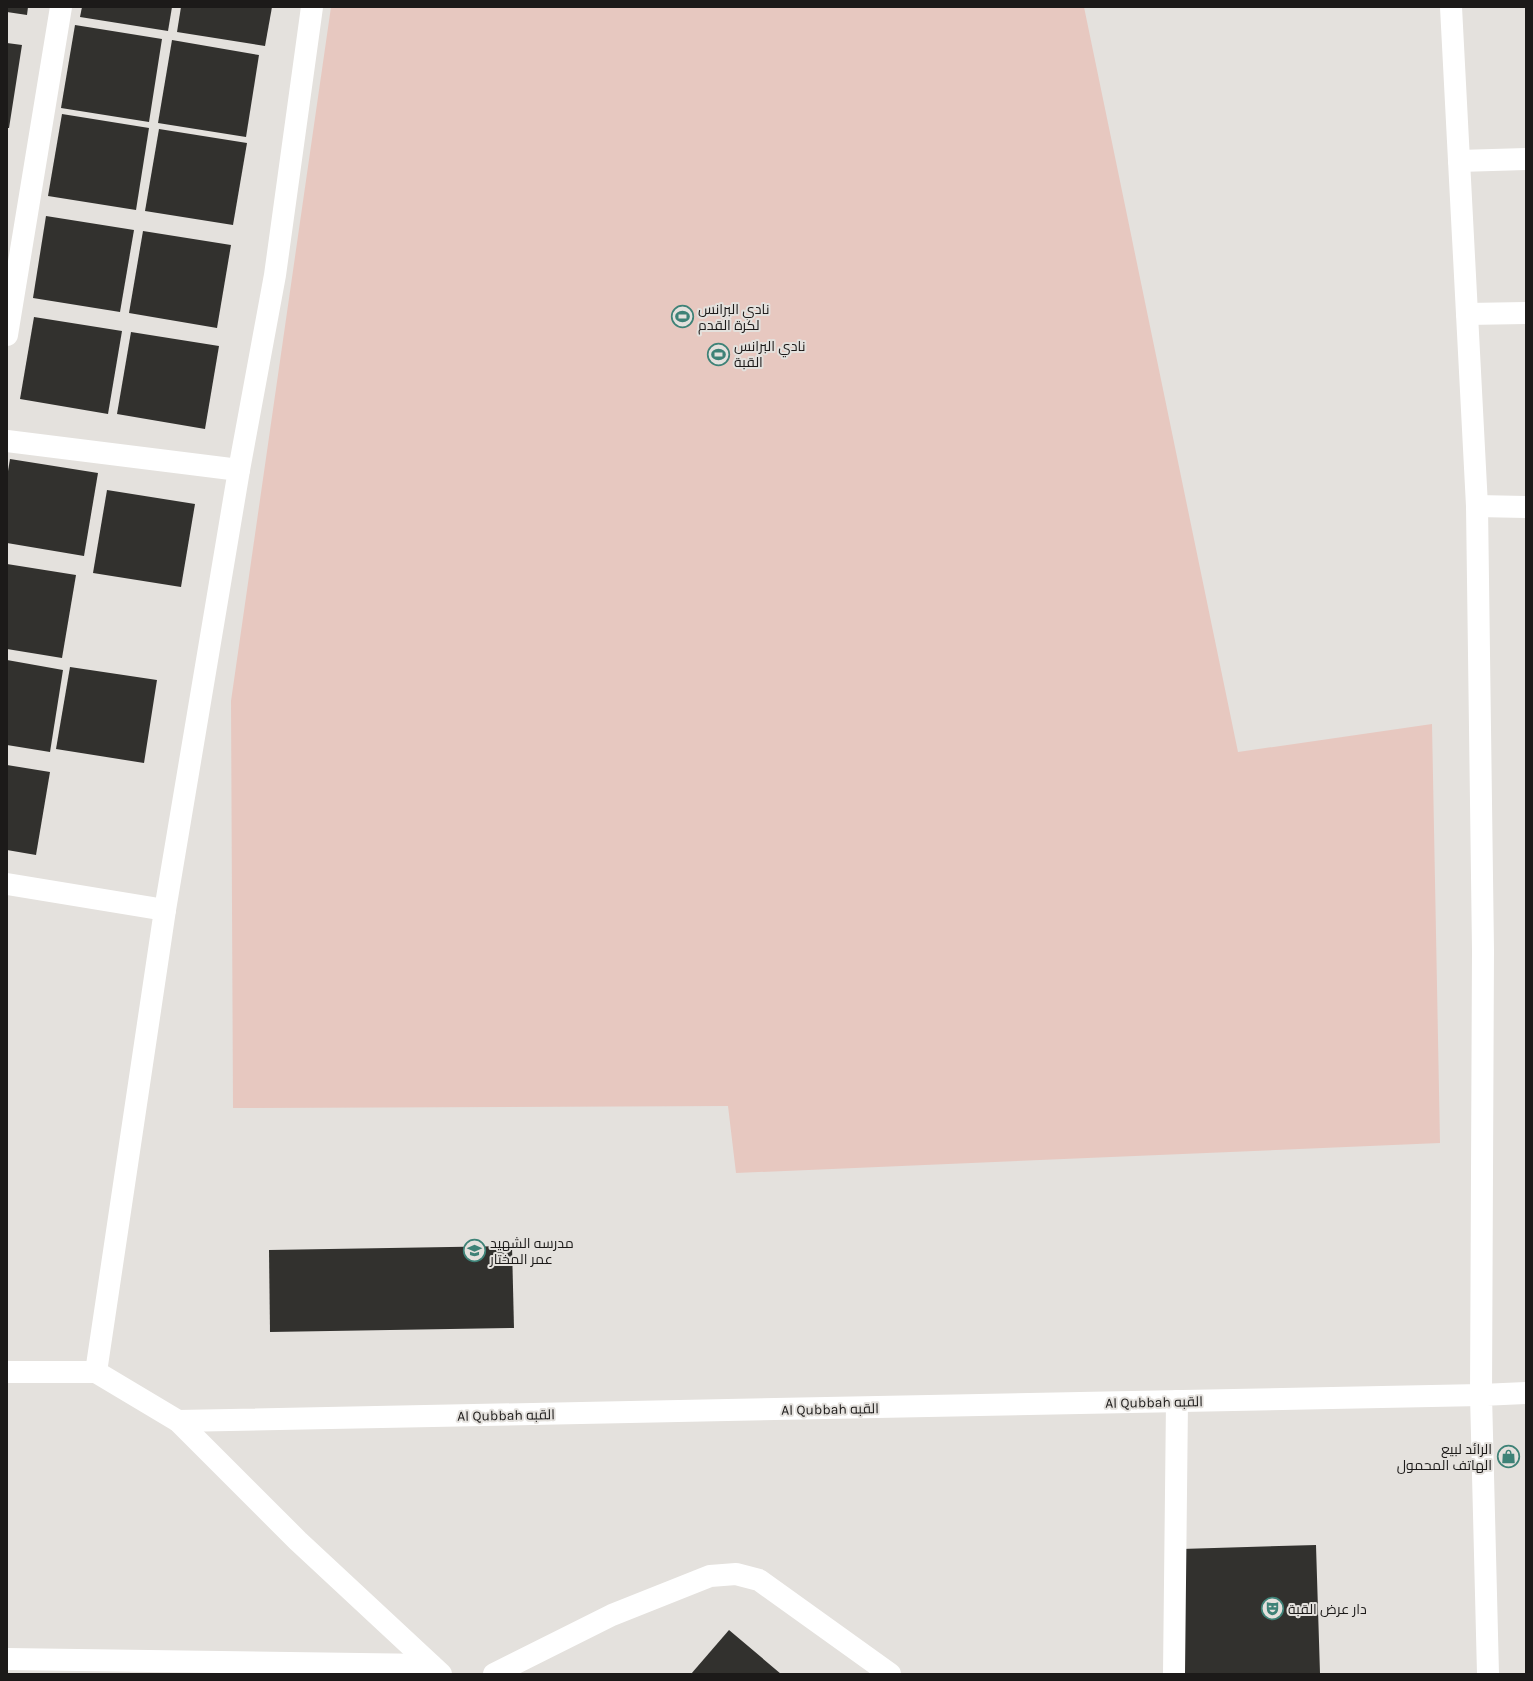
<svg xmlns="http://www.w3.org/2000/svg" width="1533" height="1681" font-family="Karla,Cairo,sans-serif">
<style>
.green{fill:#e7c8c0}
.building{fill:#32312e}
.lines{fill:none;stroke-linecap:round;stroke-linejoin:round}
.minor{stroke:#fff;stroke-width:22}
.major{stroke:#fff;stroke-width:22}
.labels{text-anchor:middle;stroke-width:4;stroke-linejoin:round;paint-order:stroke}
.poi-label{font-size:14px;fill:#1c1a19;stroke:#e4e1dd;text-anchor:start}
.street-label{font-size:14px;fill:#1c1a19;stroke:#e4e1dd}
</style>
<rect width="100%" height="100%" fill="#e4e1dd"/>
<path class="green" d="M331,7H1084L1238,752L1432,724L1440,1143L736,1173L728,1106L233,1108L231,701Z"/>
<g class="building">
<path d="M7,7H28L27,15L7,12Z"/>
<path d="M82,7H172L168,31L80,17Z"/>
<path d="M181,7H272L265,46L177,32Z"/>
<path d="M75,25L162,39L149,122L61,108Z"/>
<path d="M172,40L259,55L246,137L158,123Z"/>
<path d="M7,43L22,45L9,128H7Z"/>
<path d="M62,114L149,128L136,210L48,196Z"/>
<path d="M159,129L247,143L233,225L145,211Z"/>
<path d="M46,216L134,230L120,312L33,298Z"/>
<path d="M143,231L231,245L217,328L129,313Z"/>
<path d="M34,317L122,331L108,414L20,399Z"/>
<path d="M131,332L219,346L205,429L117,414Z"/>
<path d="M10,459L98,473L84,556L7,543V477Z"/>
<path d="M107,490L195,504L181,587L93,573Z"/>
<path d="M7,564L76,575L62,658L7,649Z"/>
<path d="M7,660L63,670L50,752L7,745Z"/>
<path d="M70,667L157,680L144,763L56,749Z"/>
<path d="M7,765L50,772L36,855L7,850Z"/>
<path d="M512,1246L514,1328L270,1332L269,1250Z"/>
<path d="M1316,1545L1320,1674H1184L1181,1549Z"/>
<path d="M729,1630L781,1674H691Z"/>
</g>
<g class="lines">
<g class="minor">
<path d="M1459,161L1526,159"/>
<path d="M1467,314L1526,313"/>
<path d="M7,335L61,7"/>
<path d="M7,441L239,470"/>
<path d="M1477,506L1526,507"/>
<path d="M7,884L165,910"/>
<path d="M7,1372H96L178,1421L298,1541L441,1674"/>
<path d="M96,1372L165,910L239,470L275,275L312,7"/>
<path d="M178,1421L1481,1395L1483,950L1477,506L1451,7"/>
<path d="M7,1659L431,1665"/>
<path d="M494,1674L612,1615L710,1576L736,1574L759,1580L890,1674"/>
<path d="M1174,1674L1177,1401"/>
</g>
<path class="major" d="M1488,1674L1481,1395L1526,1393"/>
</g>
<defs>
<symbol id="stadium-ring" viewBox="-11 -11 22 22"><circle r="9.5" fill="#e4e1dd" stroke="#3e8277" stroke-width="1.5"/><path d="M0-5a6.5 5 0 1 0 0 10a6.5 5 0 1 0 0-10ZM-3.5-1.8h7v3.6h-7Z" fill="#3e8277"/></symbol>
<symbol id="school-ring" viewBox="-11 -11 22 22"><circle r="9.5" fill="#e4e1dd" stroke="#3e8277" stroke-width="1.5"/><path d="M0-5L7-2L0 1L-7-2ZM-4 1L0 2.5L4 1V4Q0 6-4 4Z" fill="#3e8277"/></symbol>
<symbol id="shop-ring" viewBox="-11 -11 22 22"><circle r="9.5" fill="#e4e1dd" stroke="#3e8277" stroke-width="1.5"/><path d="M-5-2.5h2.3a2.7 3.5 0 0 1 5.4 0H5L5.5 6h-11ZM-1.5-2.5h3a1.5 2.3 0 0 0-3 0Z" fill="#3e8277"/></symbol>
<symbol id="theatre-ring" viewBox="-11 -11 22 22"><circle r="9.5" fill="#e4e1dd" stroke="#3e8277" stroke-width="1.5"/><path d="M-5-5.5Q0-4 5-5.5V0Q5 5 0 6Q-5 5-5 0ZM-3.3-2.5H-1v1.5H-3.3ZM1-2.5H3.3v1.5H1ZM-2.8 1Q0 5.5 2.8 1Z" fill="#3e8277"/></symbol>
</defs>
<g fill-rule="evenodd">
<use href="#stadium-ring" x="670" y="304" width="25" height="25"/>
<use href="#stadium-ring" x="706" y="342" width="25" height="25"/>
<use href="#school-ring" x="462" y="1238" width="25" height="25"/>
<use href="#shop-ring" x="1496" y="1444" width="25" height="25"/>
<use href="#theatre-ring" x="1260" y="1596" width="25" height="25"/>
</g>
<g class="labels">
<g class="poi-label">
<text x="698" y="314">نادي البرانس<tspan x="698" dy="16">لكرة القدم</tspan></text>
<text x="734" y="351">نادي البرانس<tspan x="734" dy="16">القبة</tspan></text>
<text x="490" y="1248">مدرسه الشهيد<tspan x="490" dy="16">عمر المختار</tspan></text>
<text x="1492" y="1454" text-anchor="end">الرائد لبيع<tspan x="1492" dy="16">الهاتف المحمول</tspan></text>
<text x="1288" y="1614">دار عرض القبة</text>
</g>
<g class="street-label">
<text transform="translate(1154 1402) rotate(-1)" y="5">Al Qubbah القبه</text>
<text transform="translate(830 1409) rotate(-1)" y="5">Al Qubbah القبه</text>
<text transform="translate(506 1415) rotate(-1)" y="5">Al Qubbah القبه</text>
</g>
</g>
<rect width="1533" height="1681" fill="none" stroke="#1c1a19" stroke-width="16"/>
</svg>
